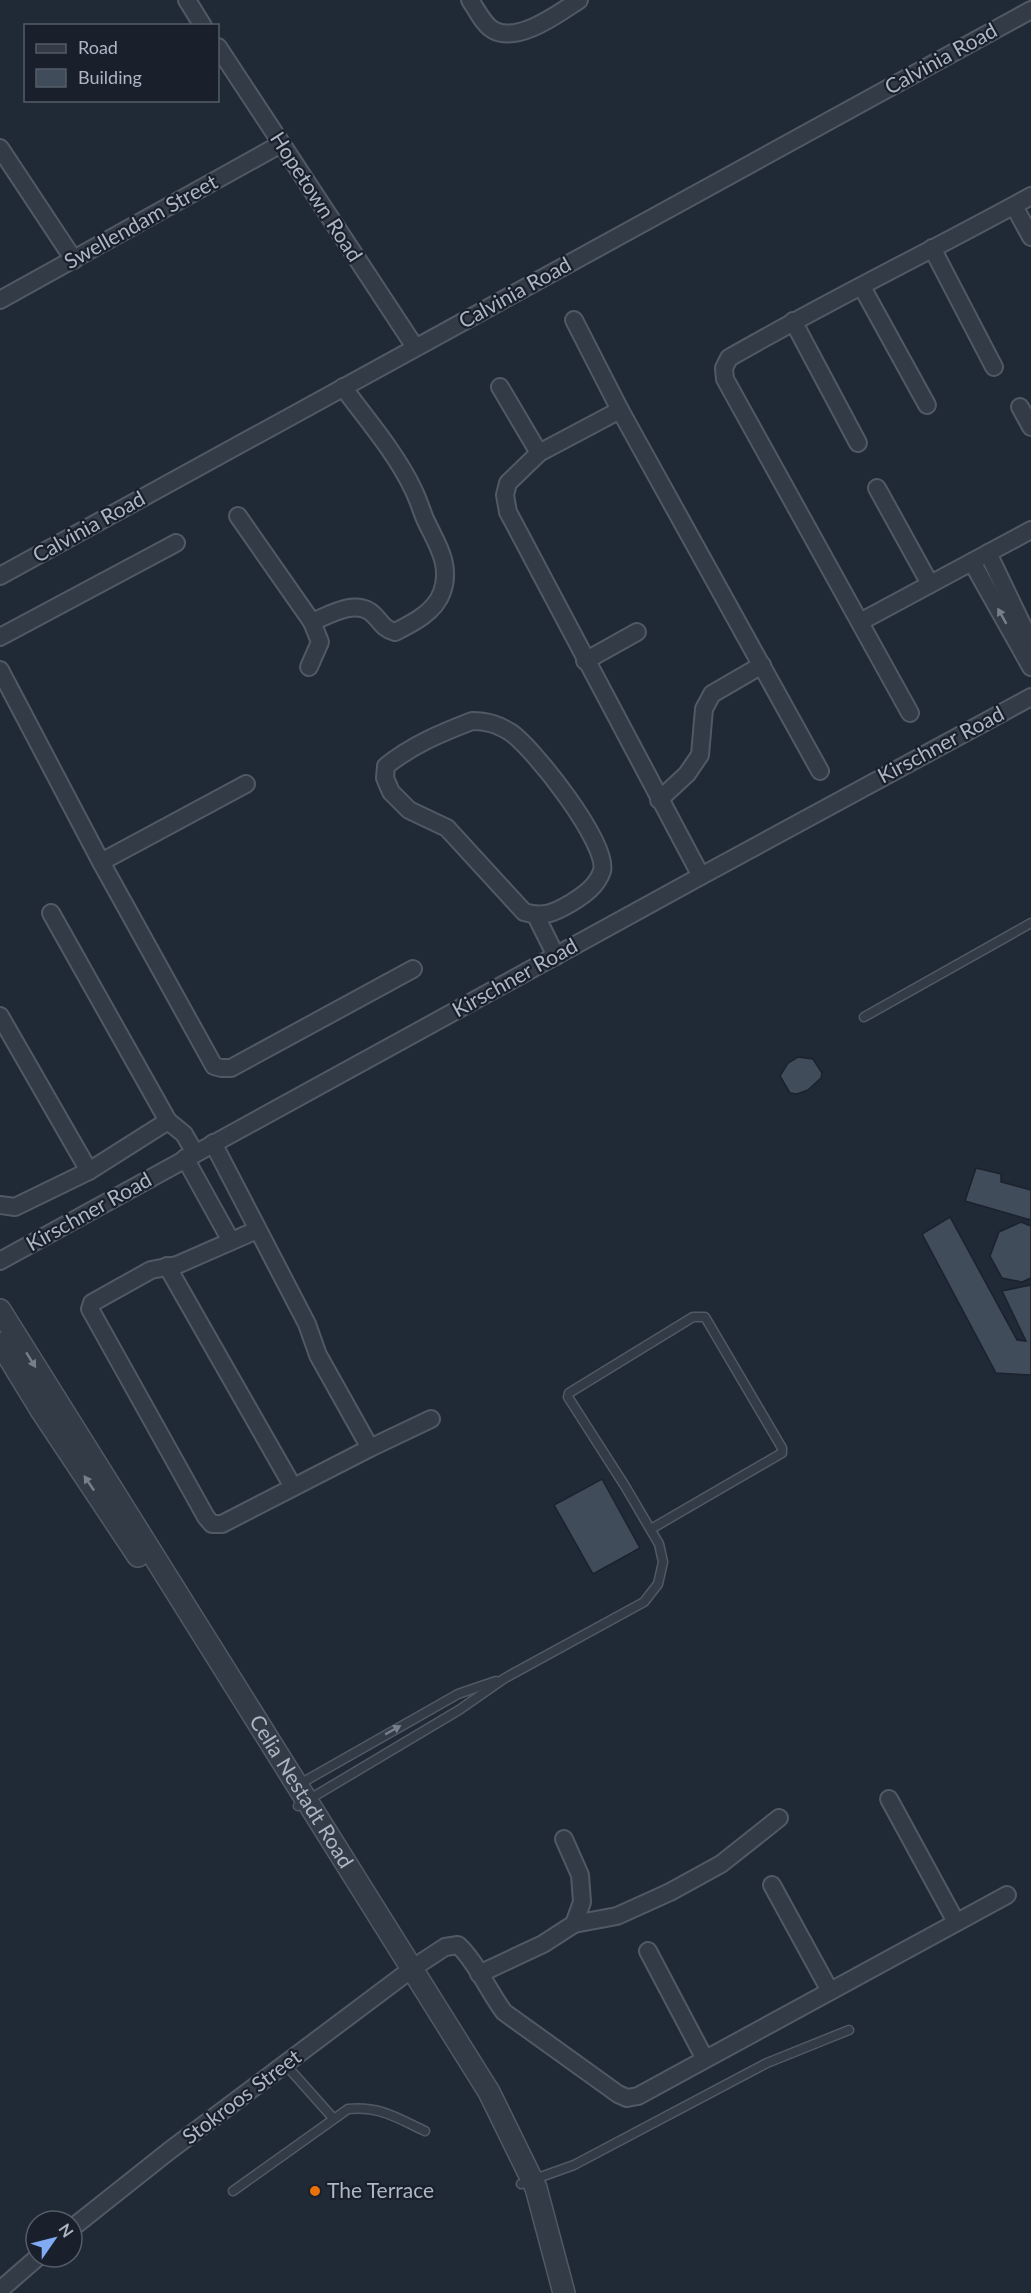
<svg xmlns="http://www.w3.org/2000/svg" width="1031" height="2293" font-family="Lato,sans-serif">
<style>
.building{fill:#414c5b;stroke:#1b222d;stroke-width:1.5}
.lines{fill:none;stroke-linecap:round;stroke-linejoin:round}
.service-casing{stroke:#515965;stroke-width:11}
.minor-casing{stroke:#515965;stroke-width:20}
.tertiary-casing{stroke:#515965;stroke-width:24}
.service{stroke:#333b47;stroke-width:8}
.minor{stroke:#333b47;stroke-width:16}
.tertiary{stroke:#333b47;stroke-width:21}
.oneway{fill:#767f8c}
.food-dot{fill:#e8710a;stroke:#19202b;stroke-width:2}
.labels{text-anchor:middle;stroke-width:4.5;stroke-linejoin:round;paint-order:stroke}
.street-label{font-size:21px;fill:#adb6c4;stroke:#19202b}
.poi-label{font-size:21px;fill:#adb6c4;stroke:#19202b;text-anchor:start}
</style>
<rect width="100%" height="100%" fill="#202936"/>
<g class="building">
<path d="M798,1057L813,1059L822,1073L821,1078L808,1090L797,1094L790,1093L780,1076L788,1063Z"/>
<path d="M976,1168L1001,1174V1182L1031,1190V1220L965,1201Z"/>
<path d="M950,1217L1017,1340L1026,1341L1002,1291L1031,1285V1375L996,1373L922,1234Z"/>
<path d="M1021,1222L1031,1226V1278L1022,1282L1002,1278L990,1256L999,1232Z"/>
<path d="M602,1479L640,1548L593,1574L554,1505Z"/>
</g>
<g class="lines">
<defs>
<g id="service">
<path d="M864,1017L1031,923"/>
<path d="M298,1785L458,1694L496,1681"/>
<path d="M298,1806L459,1710L505,1678L644,1602L658,1584L663,1562L659,1544L625,1486L568,1397L569,1393L693,1317H705L782,1448V1453L651,1529"/>
<path d="M285,2064L333,2118"/>
<path d="M521,2184L574,2165L767,2063L849,2030"/>
<path d="M233,2191L348,2109C380,2106 397,2118 425,2131"/>
</g>
<g id="minor">
<path d="M187,0L203,26"/>
<path d="M470,0C477,10 483,24 493,30C518,44 559,13 579,0"/>
<path d="M218,47L415,347"/>
<path d="M0,148L74,260"/>
<path d="M1014,206L1031,237"/>
<path d="M932,248L994,367"/>
<path d="M862,287L927,405"/>
<path d="M0,300L281,144"/>
<path d="M574,320L620,410L820,771"/>
<path d="M793,321L858,443"/>
<path d="M500,387L539,453"/>
<path d="M1020,407L1031,427"/>
<path d="M620,410L539,453L508,483L505,495L508,512L701,876"/>
<path d="M877,488L930,584"/>
<path d="M238,516L312,622C329,615 352,601 369,611C380,618 380,628 395,632C413,623 435,612 442,592C452,564 436,543 425,519C421,509 418,499 413,489C396,453 367,420 343,387"/>
<path d="M988,553L1031,643"/>
<path d="M972,562L1031,667"/>
<path d="M0,576L1031,10"/>
<path d="M860,622L1031,530"/>
<path d="M0,637L176,543"/>
<path d="M585,661L637,632"/>
<path d="M309,667L320,642L312,622"/>
<path d="M0,670L101,862L214,1066L221,1068H231L413,969"/>
<path d="M910,713L725,379L724,368L729,358C828,301 931,251 1031,196"/>
<path d="M472,721C487,721 497,724 510,732C533,747 609,844 602,871C597,886 584,895 571,903C554,913 543,918 524,912L447,828L409,810L391,792L385,778L386,766C412,745 441,733 472,721Z"/>
<path d="M659,800L687,774L700,755L704,709L712,694L762,665"/>
<path d="M101,862L246,784"/>
<path d="M51,913L168,1121L184,1134L195,1153"/>
<path d="M536,916L556,956"/>
<path d="M0,1016L89,1171"/>
<path d="M213,1143L307,1324L318,1355L370,1448"/>
<path d="M185,1158L231,1241"/>
<path d="M0,1205L15,1207L89,1171L168,1121"/>
<path d="M257,1230L177,1265L151,1270L99,1299L92,1303L90,1309L206,1517L212,1524H222L370,1448L431,1419"/>
<path d="M0,1261L701,876L1031,697"/>
<path d="M167,1266L293,1487"/>
<path d="M889,1799L956,1922"/>
<path d="M772,1885L830,1991"/>
<path d="M574,1924L617,1916L670,1892L721,1864L779,1818"/>
<path d="M648,1951L705,2059"/>
<path d="M479,1974L543,1944L574,1924L582,1902L580,1875L564,1839"/>
<path d="M72,2228L169,2151L413,1968L445,1947L458,1945C475,1960 489,1992 504,2012L618,2094L627,2098L638,2096L1007,1895"/>
<path d="M0,2290L38,2257"/>
</g>
<g id="tertiary">
<path id="s1" d="M0,1310L489,2092L536,2188L564,2293"/>
<path d="M0,1343L41,1410L138,1556"/>
</g>
</defs>
<use href="#service" class="service-casing"/>
<use href="#minor" class="minor-casing"/>
<use href="#tertiary" class="tertiary-casing"/>
<use href="#service" class="service"/>
<use href="#minor" class="minor"/>
<use href="#tertiary" class="tertiary"/>
</g>
<defs><path id="oneway-solid" d="M-6-.8H1V-3.2L6.5 0L1 3.2V.8H-6Z" transform="scale(1.5)"/></defs>
<g class="oneway">
<use href="#oneway-solid" transform="translate(1002 616) rotate(-119)"/>
<use href="#oneway-solid" transform="translate(31 1360) rotate(58)"/>
<use href="#oneway-solid" transform="translate(89 1483) rotate(-124)"/>
<use href="#oneway-solid" transform="translate(393 1730) rotate(-29)"/>
</g>
<circle class="food-dot" cx="315" cy="2191" r="6"/>
<g class="labels">
<g class="street-label">
<text transform="translate(941 59) rotate(-29)" y="7">Calvinia Road</text>
<text transform="translate(316 197) rotate(57)" y="7">Hopetown Road</text>
<text transform="translate(141 222) rotate(-29)" y="7">Swellendam Street</text>
<text transform="translate(515 293) rotate(-29)" y="7">Calvinia Road</text>
<text transform="translate(89 527) rotate(-29)" y="7">Calvinia Road</text>
<text transform="translate(941 745) rotate(-28)" y="7">Kirschner Road</text>
<text transform="translate(515 978) rotate(-29)" y="7">Kirschner Road</text>
<text transform="translate(89 1212) rotate(-29)" y="7">Kirschner Road</text>
<text dy="7" stroke="none"><textPath href="#s1" startOffset="568">Celia Nestadt Road</textPath></text>
<text transform="translate(242 2097) rotate(-37)" y="7">Stokroos Street</text>
</g>
<g class="poi-label">
<text x="327" y="2198">The Terrace</text>
</g>
</g>
<rect x="24" y="24" width="195" height="78" fill="#19202b" stroke="#545c68" stroke-width="1.5"/>
<rect x="36" y="44" width="30" height="9" fill="#333b47" stroke="#545c68" stroke-width="1.5"/>
<text x="78" y="54" font-size="18" fill="#adb6c4">Road</text>
<rect x="36" y="69" width="30" height="18" fill="#414c5b" stroke="#545c68" stroke-width="1.5"/>
<text x="78" y="84" font-size="18" fill="#adb6c4">Building</text>
<g transform="translate(54 2239) rotate(55)"><circle r="28" fill="#19202b" stroke="#545c68" stroke-width="1.5"/>
<path d="M0-4.5L10 22L0 15L-10 22Z" fill="#81acf5"/>
<text y="-9" font-size="16" font-weight="bold" text-anchor="middle" fill="#adb6c4">N</text>
</g>
</svg>
